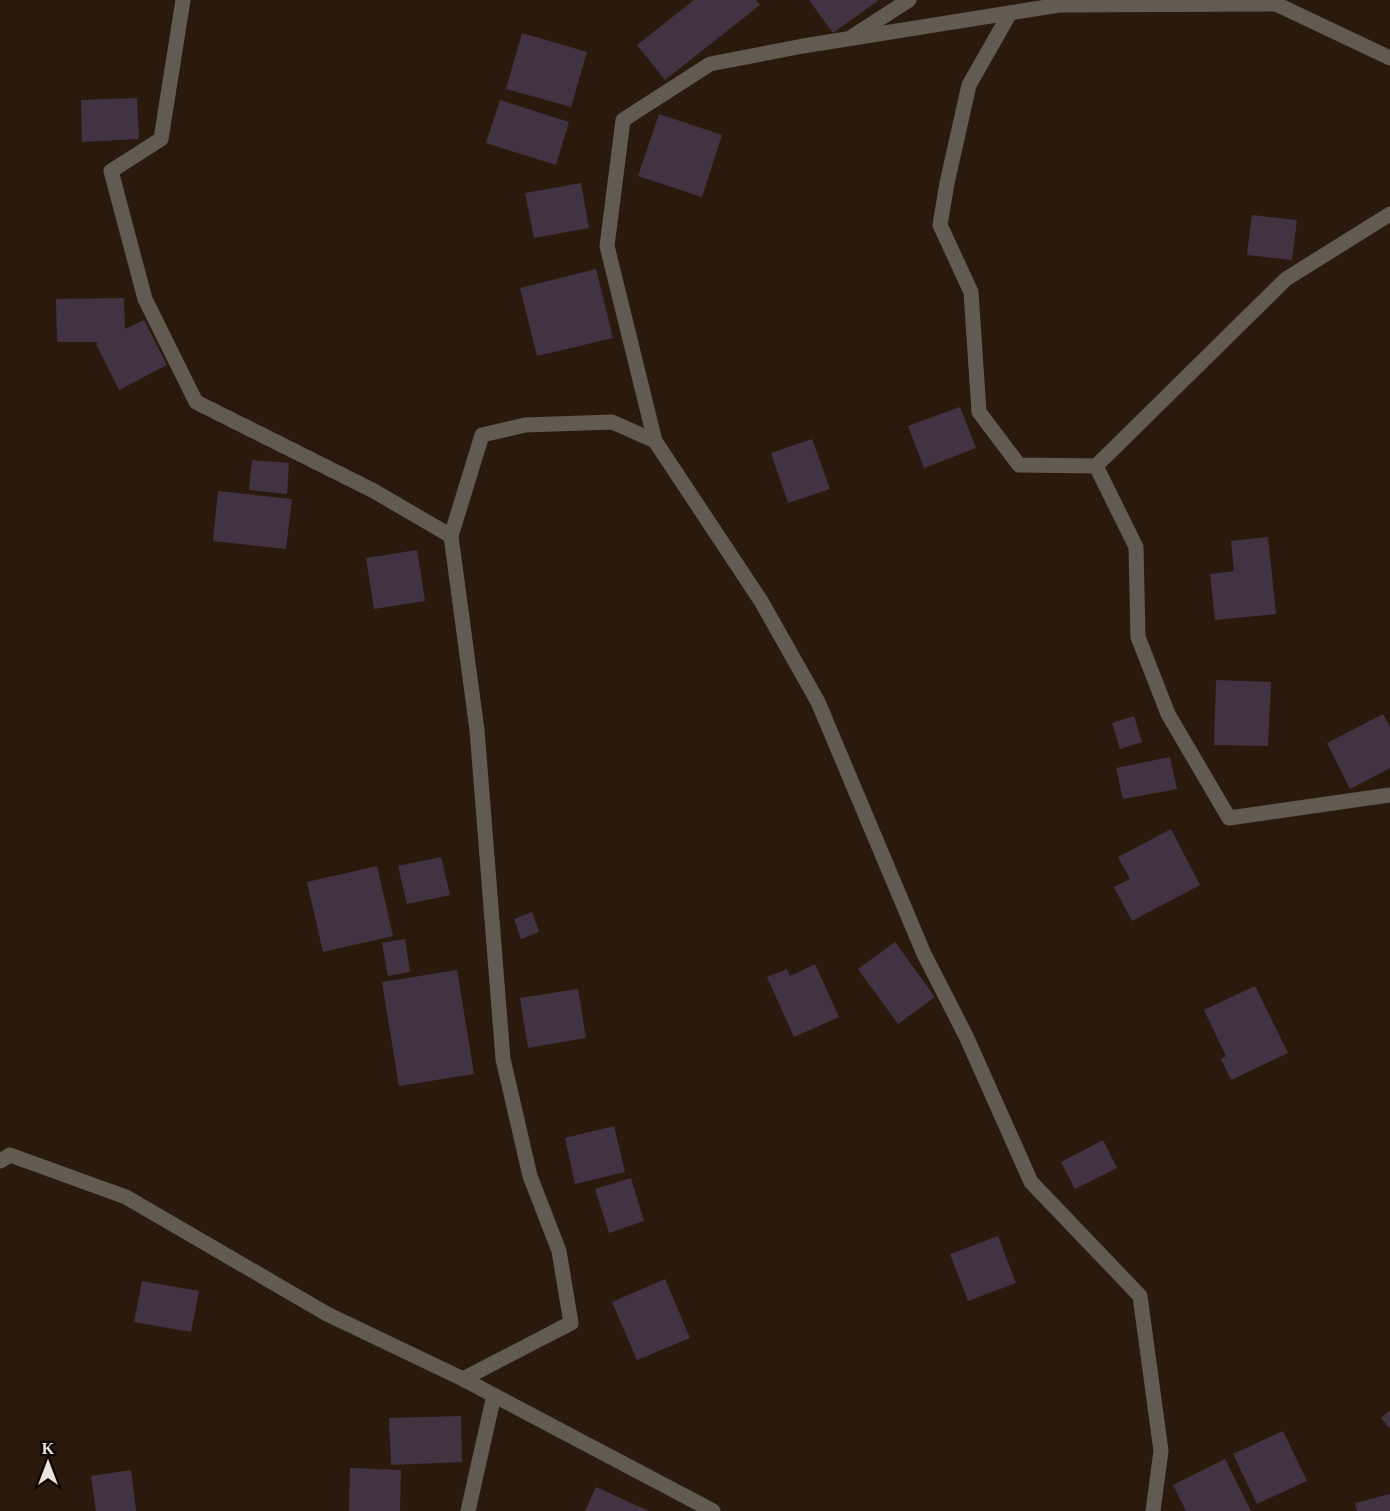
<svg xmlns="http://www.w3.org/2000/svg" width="1390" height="1511" font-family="Georgia,serif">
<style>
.building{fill:#423343}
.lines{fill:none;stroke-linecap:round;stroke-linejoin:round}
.minor{stroke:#615b52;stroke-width:15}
</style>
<rect width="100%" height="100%" fill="#2a1a0d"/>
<g class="building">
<path d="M694,0H756L760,5L665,80L637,45Z"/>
<path d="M809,0H879L833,33Z"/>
<path d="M522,33L587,52L571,107L506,89Z"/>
<path d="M137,98L139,139L82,142L81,100Z"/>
<path d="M500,100L569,122L556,165L486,143Z"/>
<path d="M659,114L722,135L702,197L638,176Z"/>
<path d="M581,183L589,228L534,238L525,193Z"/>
<path d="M1252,215L1297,220L1292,260L1247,255Z"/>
<path d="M596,269L613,338L537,356L520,288Z"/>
<path d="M124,298L125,329L144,320L167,365L119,390L96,344L99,342H57L56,299Z"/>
<path d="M960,407L976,448L924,468L908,426Z"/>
<path d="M812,439L830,489L788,503L771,453Z"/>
<path d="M252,460L289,463L287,494L249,490Z"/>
<path d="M218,491L292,499L286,549L213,541Z"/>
<path d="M1268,537L1276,614L1215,620L1210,574L1234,571L1231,541Z"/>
<path d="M417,550L425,601L374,609L366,558Z"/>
<path d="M1216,680L1271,682L1268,746L1214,745Z"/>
<path d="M1383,714L1390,727V768L1350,789L1327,743Z"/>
<path d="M1134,716L1142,742L1120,749L1112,723Z"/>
<path d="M1170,757L1177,789L1123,799L1116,768Z"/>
<path d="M1171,829L1200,885L1132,921L1114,887L1130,879L1118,857Z"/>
<path d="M441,857L450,895L407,904L398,866Z"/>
<path d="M377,866L393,936L323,952L307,882Z"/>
<path d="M532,912L539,932L521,939L514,919Z"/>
<path d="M405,939L410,972L388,976L382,943Z"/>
<path d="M895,942L935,997L898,1024L858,969Z"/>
<path d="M815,964L839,1017L794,1037L767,977L787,969L790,976Z"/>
<path d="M457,970L474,1074L399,1086L382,982Z"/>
<path d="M1255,986L1288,1053L1231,1080L1221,1059L1226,1056L1204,1010Z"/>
<path d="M578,989L586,1038L528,1048L520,998Z"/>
<path d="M614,1126L625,1172L575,1184L565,1138Z"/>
<path d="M1103,1140L1117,1168L1075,1189L1061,1162Z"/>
<path d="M631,1178L644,1221L609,1233L595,1189Z"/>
<path d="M998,1236L1016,1283L968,1301L950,1254Z"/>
<path d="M665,1279L690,1338L637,1360L612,1302Z"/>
<path d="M142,1281L199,1291L191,1332L134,1322Z"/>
<path d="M1390,1410V1429L1381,1418Z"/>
<path d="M461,1416L462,1462L391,1465L389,1418Z"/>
<path d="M1283,1431L1307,1481L1257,1504L1233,1454Z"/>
<path d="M1225,1459L1251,1511H1186L1173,1485Z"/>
<path d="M350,1468L401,1470L400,1511H349Z"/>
<path d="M131,1470L136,1511H96L91,1476Z"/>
<path d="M596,1487L649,1511H585Z"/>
<path d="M1390,1494V1511H1357L1355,1503Z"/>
</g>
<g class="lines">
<g class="minor">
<path d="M183,0L161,139L111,171L145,299L196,402L374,491L451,536"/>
<path d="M1010,13L969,85L947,183L940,225L971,292L979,412L1019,465L1096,466L1136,547L1138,637L1168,714L1229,818L1390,795"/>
<path d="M853,36L909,0"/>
<path d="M1096,466L1286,279L1390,214"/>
<path d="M0,1161L10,1155L126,1197L327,1314L463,1379L713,1511"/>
<path d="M463,1379L571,1323L559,1251L530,1176L503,1059L477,730L451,536L482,435L525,425L612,422L655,441"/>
<path d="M468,1511L494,1395"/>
<path d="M1153,1511L1161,1451L1140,1296L1031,1182L966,1036L924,954L818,702L761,601L655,441L607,246L623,120L710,64L803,46L1059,5L1276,4L1390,58"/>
</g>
</g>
<g transform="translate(48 1463)" stroke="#0e0703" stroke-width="4.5" paint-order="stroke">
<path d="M0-4.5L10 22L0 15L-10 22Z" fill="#eee3da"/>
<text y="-9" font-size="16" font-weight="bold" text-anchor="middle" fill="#eee3da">K</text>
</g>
</svg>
